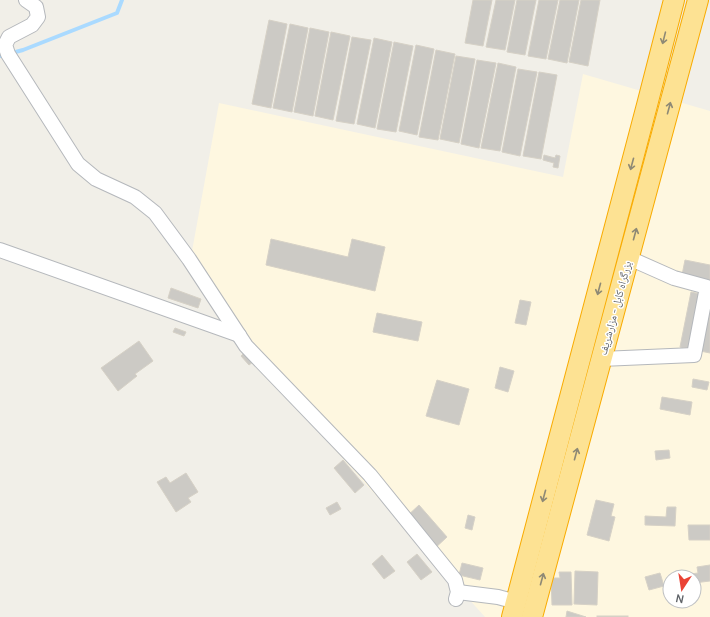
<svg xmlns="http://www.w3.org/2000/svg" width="710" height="617" font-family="Manrope,'Noto Naskh Arabic',sans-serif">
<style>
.commercial{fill:#fef7e0;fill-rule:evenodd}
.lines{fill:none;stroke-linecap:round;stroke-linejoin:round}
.stream{stroke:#aadaff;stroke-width:4}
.building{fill:#cccac5;stroke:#d6d1c6}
.minor-casing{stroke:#b5b8bc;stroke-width:16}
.highway-casing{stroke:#f9ab00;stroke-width:22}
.minor{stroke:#fff;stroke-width:14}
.highway{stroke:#fde293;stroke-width:20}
.oneway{stroke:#8e8975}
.labels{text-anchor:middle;stroke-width:3;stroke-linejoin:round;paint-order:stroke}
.street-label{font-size:11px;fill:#5f6368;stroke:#fff}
</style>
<rect width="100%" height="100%" fill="#f1efe8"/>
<path class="commercial" d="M583,74L710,111V617H485L292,402L192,251L219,103L563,177ZM670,577H694V601H670Z"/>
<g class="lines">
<path class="stream" d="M0,56L23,50L117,13L122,0"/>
</g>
<g class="building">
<path d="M473,0H492L483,46L465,43Z"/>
<path d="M496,0H515L505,50L486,47Z"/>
<path d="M517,0H536L525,55L507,52Z"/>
<path d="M539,0H558L546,59L528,56Z"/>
<path d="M560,0H579L567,63L548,59Z"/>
<path d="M581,0H600L588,66L569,62Z"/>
<path d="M269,20L287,24L271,108L252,104Z"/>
<path d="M290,24L308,28L292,112L273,108Z"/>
<path d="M310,28L329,32L313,116L294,112Z"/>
<path d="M331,32L350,36L333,120L315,116Z"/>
<path d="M352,37L371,40L354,124L336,121Z"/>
<path d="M374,38L392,42L375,128L357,124Z"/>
<path d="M394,42L413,46L396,132L377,129Z"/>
<path d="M416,45L434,49L417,135L399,131Z"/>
<path d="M436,50L455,54L438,140L419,137Z"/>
<path d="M456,56L475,59L459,143L440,139Z"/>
<path d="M477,60L496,63L479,148L461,144Z"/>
<path d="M498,63L516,67L500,151L481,148Z"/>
<path d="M518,69L537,72L520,156L502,152Z"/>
<path d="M539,72L557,75L541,159L523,156Z"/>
<path d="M544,155L555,158L556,155L560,156L558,168L553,167L554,163L543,160Z"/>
<path d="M271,239L348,257L352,239L385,247L375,291L266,265Z"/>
<path d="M685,260L710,265V280L682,275Z"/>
<path d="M171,288L201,299L198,308L168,298Z"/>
<path d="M691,292L710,296V353L680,347Z"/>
<path d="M520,300L531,302L526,325L515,323Z"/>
<path d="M377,313L422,322L418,341L373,332Z"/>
<path d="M175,328L186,332L184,336L173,332Z"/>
<path d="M139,341L153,361L135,374L137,376L118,391L101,368Z"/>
<path d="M245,352L253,362L249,365L241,356Z"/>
<path d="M500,367L514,371L508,392L495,388Z"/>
<path d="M693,379L709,382L707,390L692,387Z"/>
<path d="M437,380L469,389L459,425L426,416Z"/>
<path d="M662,397L692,402L690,415L660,409Z"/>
<path d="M669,450L670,458L656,460L655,451Z"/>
<path d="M343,460L364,485L355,493L334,468Z"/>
<path d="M186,473L198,492L188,498L191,502L176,512L157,482L166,477L170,483Z"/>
<path d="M596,500L614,504L611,516L615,517L609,541L587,535Z"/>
<path d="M337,502L341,509L330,515L326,508Z"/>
<path d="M419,505L447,537L433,550L405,518Z"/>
<path d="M667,507H676L675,526L645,525V516L666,517Z"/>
<path d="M468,515L475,517L472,530L465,528Z"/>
<path d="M688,525H710V540H689Z"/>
<path d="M417,554L432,572L421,580L407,562Z"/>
<path d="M382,555L395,571L384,579L372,564Z"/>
<path d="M462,563L483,568L480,580L459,575Z"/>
<path d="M710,565V581L694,583V577H671L698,573L697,567Z"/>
<path d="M575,571L598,572L597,605L574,604Z"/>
<path d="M559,572H571L572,605H552L551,578H560Z"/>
<path d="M660,573L664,586L649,590L645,577Z"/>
<path d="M567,611L586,617H566Z"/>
<rect x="597" y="616" width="31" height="1"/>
</g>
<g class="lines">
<defs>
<g id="minor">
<path d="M26,0L36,7L38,17L32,25L9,37L5,45L8,54L78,164L96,179L135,197L155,213L189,259L246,346L370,475L455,580L458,592L456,599"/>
<path d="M0,250L239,335"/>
<path d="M601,359L694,355L707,287L674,278L629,258"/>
<path d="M458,592L498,597L516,602"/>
</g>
<g id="highway">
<path d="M512,617L647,105L674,0"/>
<path d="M532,617L698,0"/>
</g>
</defs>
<use href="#minor" class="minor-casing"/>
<use href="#highway" class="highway-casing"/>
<use href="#minor" class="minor"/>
<use href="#highway" class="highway"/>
</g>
<defs><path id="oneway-shaft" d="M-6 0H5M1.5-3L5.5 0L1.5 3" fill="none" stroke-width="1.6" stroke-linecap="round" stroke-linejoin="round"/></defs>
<g class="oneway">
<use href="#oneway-shaft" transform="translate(664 38) rotate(104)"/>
<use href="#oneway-shaft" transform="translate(669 108) rotate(-75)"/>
<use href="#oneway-shaft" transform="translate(632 164) rotate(105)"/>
<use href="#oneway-shaft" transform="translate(635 234) rotate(-75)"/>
<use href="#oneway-shaft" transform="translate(599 289) rotate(105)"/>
<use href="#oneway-shaft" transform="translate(576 454) rotate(-75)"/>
<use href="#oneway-shaft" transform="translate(544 496) rotate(105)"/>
<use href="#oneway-shaft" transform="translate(542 579) rotate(-75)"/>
</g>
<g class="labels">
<g class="street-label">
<text transform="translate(615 308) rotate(-75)" y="4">بزرگراه کابل - مزارشریف</text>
</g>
</g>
<g transform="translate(682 589) rotate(192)"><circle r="19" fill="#ffffff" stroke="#bfc1c3"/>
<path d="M0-3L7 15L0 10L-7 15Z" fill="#ea4335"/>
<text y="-6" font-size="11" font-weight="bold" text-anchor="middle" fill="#5f6368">N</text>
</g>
</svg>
